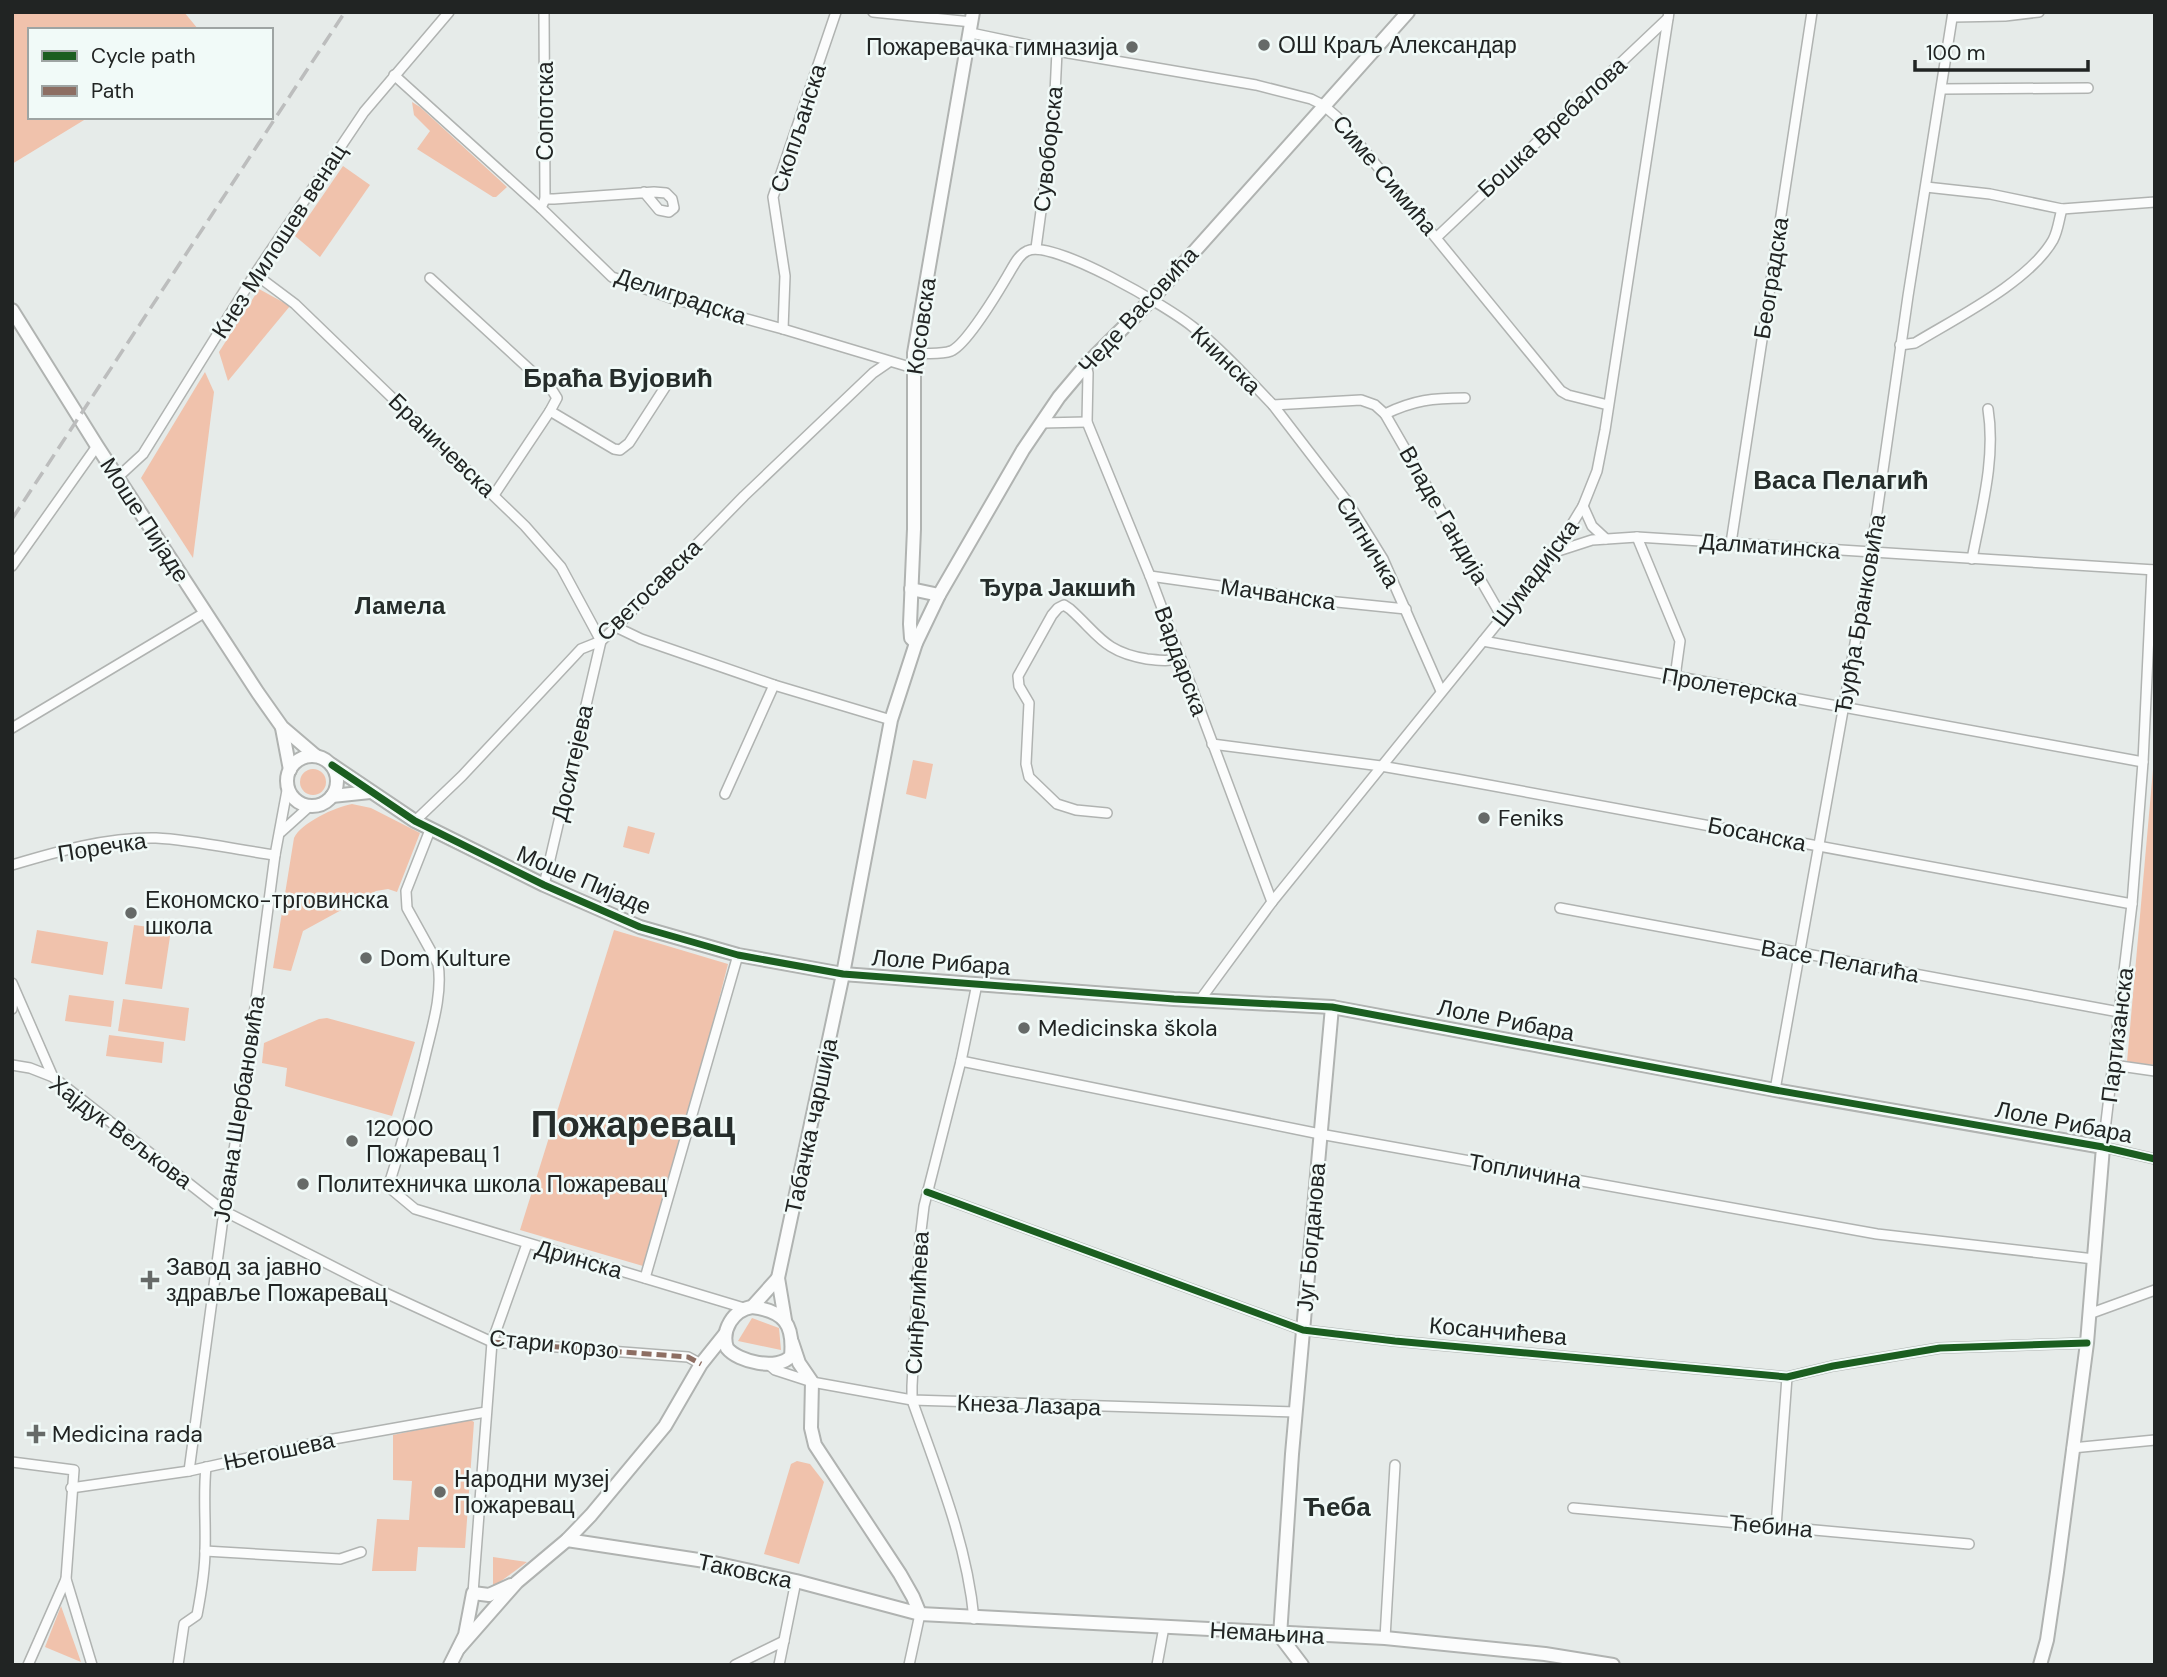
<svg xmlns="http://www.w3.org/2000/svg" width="2167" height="1677" font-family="'DM Sans',sans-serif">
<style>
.green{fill:#f0c2ac}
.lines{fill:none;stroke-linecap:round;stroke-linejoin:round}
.street-casing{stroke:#b0b3b1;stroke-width:12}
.secondary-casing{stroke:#b0b3b1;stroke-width:16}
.street{stroke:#fbfcfc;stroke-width:9}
.secondary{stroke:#fbfcfc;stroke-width:12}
.rail{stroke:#bcbdbd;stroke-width:3.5;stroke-dasharray:14 7;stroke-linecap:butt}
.quiet{stroke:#8d6e63;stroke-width:5;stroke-dasharray:10 5;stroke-linecap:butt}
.cycleway-casing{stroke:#f1faf8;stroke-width:11}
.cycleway{stroke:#1b5e20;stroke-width:7}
.poi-dot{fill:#666a68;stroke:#f1faf8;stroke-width:2.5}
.labels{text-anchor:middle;stroke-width:5;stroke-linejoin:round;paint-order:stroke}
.poi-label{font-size:23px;fill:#212423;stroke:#f1faf8;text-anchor:start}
.street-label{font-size:23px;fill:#212423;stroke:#f1faf8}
.neighbourhood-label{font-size:24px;font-weight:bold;fill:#262d2b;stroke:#f1faf8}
.quarter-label{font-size:26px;font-weight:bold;fill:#262d2b;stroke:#f1faf8}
.town-label{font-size:37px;font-weight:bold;fill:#262d2b;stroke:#f1faf8}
</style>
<rect width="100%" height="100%" fill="#e6ebe9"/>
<g class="green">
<path d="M12,12H184L198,29L30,30V117H89L12,164Z"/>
<path d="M412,102L420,107L507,187L496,197H493L417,149L430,131L414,115Z"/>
<path d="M343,166L370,185L320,257L295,236Z"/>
<path d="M259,289L290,306L228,381L219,352Z"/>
<path d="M205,372L214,392L193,558L141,478Z"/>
<path d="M2155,747V1065L2127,1062Z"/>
<path d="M913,760L933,764L926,799L906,794Z"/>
<circle cx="313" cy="782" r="13"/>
<path d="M352,804L371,808L420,833L397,892L388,889L376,891L303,931L291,971L273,968L294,838C301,823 335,807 352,804Z"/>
<path d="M628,826L655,833L649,854L623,847Z"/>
<path d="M134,925L171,930L162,989L125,984Z"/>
<path d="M37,930L108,942L103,975L31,963Z"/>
<path d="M614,930L728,964L691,1108L643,1266L520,1230Z"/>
<path d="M69,995L114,1001L111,1027L65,1021Z"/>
<path d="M123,999L189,1008L185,1041L118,1031Z"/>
<path d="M327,1018L415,1042L392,1116L285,1086L287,1068L262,1063L264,1043L319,1019Z"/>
<path d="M109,1035L164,1042L162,1063L106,1056Z"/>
<path d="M752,1318L779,1328L781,1350L738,1341Z"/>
<path d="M469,1419L474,1422L465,1548L418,1547L416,1571H372L377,1519L409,1520L412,1481L393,1480V1435Z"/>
<path d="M797,1461L810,1464L824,1482L799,1564L764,1554L791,1464Z"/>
<path d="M493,1557L527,1562L493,1587Z"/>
<path d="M61,1606L81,1662L45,1647Z"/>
</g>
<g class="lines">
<defs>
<g id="street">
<path d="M873,12L972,22"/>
<path d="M1953,17L2005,16L2039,12"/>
<path d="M971,33L1057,51L1256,85L1311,99L1323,105L1337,117L1561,391L1568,395L1608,405"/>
<path d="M394,75L541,208L612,277L674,299L783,329L913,368"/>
<path d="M1942,89L2088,88"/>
<path d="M545,199H554L654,192L666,193L672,199L674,208L669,212L659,210L644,192"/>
<path d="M541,208L545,199L544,12"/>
<path d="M2062,209L2155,202"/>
<path d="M1437,237L1668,18"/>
<path d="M1036,248L1054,115L1057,51"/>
<path d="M255,274L295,304L525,526L561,567L601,641L544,885"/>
<path d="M430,278L552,390L557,398L550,411"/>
<path d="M783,329L785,276L773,197L836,12"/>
<path d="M1900,345L1915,343C1956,318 2029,282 2053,240C2058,231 2059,219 2062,209L1990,194L1926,187"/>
<path d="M914,353C925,353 940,355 951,351C966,345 998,292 1008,275C1013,267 1018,255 1027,251C1052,238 1170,308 1193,327C1222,350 1248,379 1273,405L1361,400L1375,405L1385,414C1414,400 1433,398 1465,398"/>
<path d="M1086,365L1088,373L1087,422L1150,576L1272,902"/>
<path d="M1273,405L1349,504L1383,559L1441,691"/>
<path d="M1385,414L1502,617"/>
<path d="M1041,423L1087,422"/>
<path d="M118,477L143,454L255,274L364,112L449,12"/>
<path d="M494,495L550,411L614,449L620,450L629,443L671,378"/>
<path d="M1583,506L1592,526L1606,539"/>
<path d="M1637,537L1680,641L1675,677"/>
<path d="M1731,543L1812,12"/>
<path d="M1555,552L1592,540L1637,537L2155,570"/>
<path d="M1972,559C1981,511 1996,459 1988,409"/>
<path d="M12,566L97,446"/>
<path d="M2152,570L2143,762L2132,904L2103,1147L2155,1159"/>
<path d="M1150,576L1327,601L1406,609"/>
<path d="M616,627L641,639L774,685L891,720"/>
<path d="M1483,641L2143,762"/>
<path d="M12,728L204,613"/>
<path d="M1212,744L1381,766L1456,779L2132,904"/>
<path d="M725,794L774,685"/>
<path d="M1107,813L1076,810L1057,804L1029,777L1026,764L1029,703L1019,686L1018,676L1052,615L1058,608L1064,605L1070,609C1099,635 1104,652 1147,659C1158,660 1168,662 1179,658"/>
<path d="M415,821L462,776L581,649L601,641L616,627L744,496L873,373L889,362"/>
<path d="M430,830L406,891L407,908L438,964C443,995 431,1030 424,1061C414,1101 403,1141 390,1181L391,1189L415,1209L744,1308"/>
<path d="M281,832L311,805"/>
<path d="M12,865C59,851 107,837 156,838C195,840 237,850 275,855"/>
<path d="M1560,908L2119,1012"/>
<path d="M12,983L53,1077"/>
<path d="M1200,1000L1272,902L1555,552L1583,506L1597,471L1605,430L1669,12"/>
<path d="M12,1009L14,992"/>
<path d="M961,1061L1320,1134L1877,1234L2094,1259"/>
<path d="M12,1065L30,1068L53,1077L224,1211L379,1290L492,1342L688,1357L701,1364"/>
<path d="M2113,1065L2155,1071"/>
<path d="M1775,1090L1871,554L1908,296L1953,12"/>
<path d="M927,1192L1303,1330L1395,1341L1787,1377L1833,1366L1940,1348L2087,1343"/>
<path d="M645,1278L738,955"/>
<path d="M2089,1314L2155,1290"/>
<path d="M768,1364L775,1370L812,1382L912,1400L1296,1412"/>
<path d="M2072,1448L2155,1440"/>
<path d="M12,1462L74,1470L66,1579L92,1665"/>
<path d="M189,1471L224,1211L245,1083L275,855L288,785"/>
<path d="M71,1488L189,1471L328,1440L486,1412"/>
<path d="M1573,1508L1969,1544"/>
<path d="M1776,1527L1787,1377"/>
<path d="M205,1551L340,1559L361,1552"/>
<path d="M473,1593L492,1342L527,1244"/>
<path d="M974,1619C967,1543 937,1471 912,1400V1386L920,1239L924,1206L961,1061L977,984"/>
<path d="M1385,1638L1395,1465"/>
<path d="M28,1665L66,1579"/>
<path d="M178,1665L184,1624L197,1615C201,1594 205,1571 205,1550C206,1522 203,1495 206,1467"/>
<path d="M735,1665L784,1641"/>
<path d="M779,1665L796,1581"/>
<path d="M909,1665L920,1614"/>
<path d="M1157,1665L1164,1627"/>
</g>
<g id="secondary">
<path d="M12,310L97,446L258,693L282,727L316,756"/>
<path d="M911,589L939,595"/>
<path d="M916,643L911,638L910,624L914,529V353L973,12"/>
<path d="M282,728L290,770"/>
<circle cx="312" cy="781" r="25"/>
<path d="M332,765L415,821L544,885L640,927L738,955L843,974L1174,999L1332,1007L1775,1090L2103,1147L2087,1343L2057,1572L2047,1640L2040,1665"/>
<path d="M332,796L370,792"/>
<path d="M752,1307C784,1311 794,1324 791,1356C778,1371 738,1362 727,1348C721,1330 733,1310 752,1307Z"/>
<path d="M752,1307L778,1278"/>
<path d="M785,1320L778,1278L843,974L891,720L916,643L939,595L1023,450L1059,397L1086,365L1151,300L1408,12"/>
<path d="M792,1342L799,1363L812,1382L811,1428L815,1445L900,1574L913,1597L920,1614"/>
<path d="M567,1540L705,1561L796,1581L920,1614L1385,1638L1545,1654L1613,1665"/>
<path d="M459,1648L517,1582L567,1540L591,1515L665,1426L701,1364L725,1334"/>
<path d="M450,1665L465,1635L473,1593L489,1595L511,1585"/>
<path d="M1302,1665L1280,1636L1292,1454L1332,1007"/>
</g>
</defs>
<use href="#street" class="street-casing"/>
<use href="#secondary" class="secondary-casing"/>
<use href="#street" class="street"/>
<use href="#secondary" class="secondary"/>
<path class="rail" d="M12,519L345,12"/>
<path class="quiet" d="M492,1342L688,1357L701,1364"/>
<defs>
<g id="cycleway">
<path d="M332,765L415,821L544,885L640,927L738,955L843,974L1174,999L1332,1007L1775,1090L2103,1147L2155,1159"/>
<path d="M927,1192L1303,1330L1395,1341L1787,1377L1833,1366L1940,1348L2087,1343"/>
</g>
</defs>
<use href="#cycleway" class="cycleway-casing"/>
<use href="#cycleway" class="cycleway"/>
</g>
<g class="poi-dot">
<circle cx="1264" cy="45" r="7"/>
<circle cx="1132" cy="47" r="7"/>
<circle cx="1484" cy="818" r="7"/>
<circle cx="131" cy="913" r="7"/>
<circle cx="366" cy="958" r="7"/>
<circle cx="1024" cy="1028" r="7"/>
<circle cx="352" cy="1141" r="7"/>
<circle cx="303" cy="1184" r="7"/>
<path d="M146.5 1269.5h7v7h7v7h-7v7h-7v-7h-7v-7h7z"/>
<path d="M32.5 1423.5h7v7h7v7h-7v7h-7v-7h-7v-7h7z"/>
<circle cx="440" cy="1492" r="7"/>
</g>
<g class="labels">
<g class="poi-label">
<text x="1278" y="53">ОШ Краљ Александар</text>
<text x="1118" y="55" text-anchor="end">Пожаревачка гимназија</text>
<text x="1498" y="826">Feniks</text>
<text x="145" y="908">Економско-трговинска<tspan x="145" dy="26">школа</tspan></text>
<text x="380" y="966">Dom Kulture</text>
<text x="1038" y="1036">Medicinska škola</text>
<text x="366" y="1136">12000<tspan x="366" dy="26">Пожаревац 1</tspan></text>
<text x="317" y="1192">Политехничка школа Пожаревац</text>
<text x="166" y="1275">Завод за јавно<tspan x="166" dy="26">здравље Пожаревац</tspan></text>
<text x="52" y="1442">Medicina rada</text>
<text x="454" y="1487">Народни музеј<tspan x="454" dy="26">Пожаревац</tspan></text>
</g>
<g class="street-label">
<text transform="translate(545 111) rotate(-90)" y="8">Сопотска</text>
<text transform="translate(1552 127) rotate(-43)" y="8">Бошка Вребалова</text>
<text transform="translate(798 128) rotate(-72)" y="8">Скопљанска</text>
<text transform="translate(1048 149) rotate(-84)" y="8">Сувоборска</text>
<text transform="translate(1385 175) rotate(50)" y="8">Симе Симића</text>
<text transform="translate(279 241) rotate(-57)" y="8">Кнез Милошев венац</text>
<text transform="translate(1771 278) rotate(-81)" y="8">Београдска</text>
<text transform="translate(681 296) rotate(18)" y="8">Делиградска</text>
<text transform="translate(1138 310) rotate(-47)" y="8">Чеде Васовића</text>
<text transform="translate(921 326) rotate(-82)" y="8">Косовска</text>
<text transform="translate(1226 360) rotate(44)" y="8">Книнска</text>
<text transform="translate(442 445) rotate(44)" y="8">Браничевска</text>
<text transform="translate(1444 515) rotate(60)" y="8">Владе Гандија</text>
<text transform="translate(145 520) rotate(57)" y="8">Моше Пијаде</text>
<text transform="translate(1368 542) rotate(59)" y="8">Ситничка</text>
<text transform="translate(1770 546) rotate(4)" y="8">Далматинска</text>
<text transform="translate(1535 573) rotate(-53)" y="8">Шумадијска</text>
<text transform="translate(649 590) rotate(-44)" y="8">Светосавска</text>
<text transform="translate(1278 594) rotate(8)" y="8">Мачванска</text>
<text transform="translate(1860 614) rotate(-80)" y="8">Ђурђа Бранковића</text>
<text transform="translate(1181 661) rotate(70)" y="8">Вардарска</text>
<text transform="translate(1730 687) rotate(10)" y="8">Пролетерска</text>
<text transform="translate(572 763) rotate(-77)" y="8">Доситејева</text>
<text transform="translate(1757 834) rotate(11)" y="8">Босанска</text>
<text transform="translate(102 847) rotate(-9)" y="8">Поречка</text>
<text transform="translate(584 880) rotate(23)" y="8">Моше Пијаде</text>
<text transform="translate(1840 961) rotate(10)" y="8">Васе Пелагића</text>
<text transform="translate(941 962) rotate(4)" y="8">Лоле Рибара</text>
<text transform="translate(1506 1020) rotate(11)" y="8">Лоле Рибара</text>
<text transform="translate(2117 1035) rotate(-83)" y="8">Партизанска</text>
<text transform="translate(239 1109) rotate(-81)" y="8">Јована Шербановића</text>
<text transform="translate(2064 1122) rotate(11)" y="8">Лоле Рибара</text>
<text transform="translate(811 1126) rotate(-78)" y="8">Табачка чаршија</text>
<text transform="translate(121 1132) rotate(37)" y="8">Хајдук Вељкова</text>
<text transform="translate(1525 1171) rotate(10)" y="8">Топличина</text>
<text transform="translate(1311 1237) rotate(-85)" y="8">Југ Богданова</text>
<text transform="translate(579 1259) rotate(16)" y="8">Дринска</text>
<text transform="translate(917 1303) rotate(-87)" y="8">Синђелићева</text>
<text transform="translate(1498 1331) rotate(5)" y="8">Косанчићева</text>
<text transform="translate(554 1344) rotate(6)" y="8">Стари корзо</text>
<text transform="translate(1029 1405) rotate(2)" y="8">Кнеза Лазара</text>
<text transform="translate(279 1451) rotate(-12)" y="8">Његошева</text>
<text transform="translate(1771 1526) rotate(5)" y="8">Ћебина</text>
<text transform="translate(745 1571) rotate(12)" y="8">Таковска</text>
<text transform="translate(1267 1633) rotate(3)" y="8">Немањина</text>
</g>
<g class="neighbourhood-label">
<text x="1058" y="596">Ђура Јакшић</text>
<text x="400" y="614">Ламела</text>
</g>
<g class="quarter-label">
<text x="618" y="387">Браћа Вујовић</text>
<text x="1841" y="489">Васа Пелагић</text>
<text x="1337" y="1516">Ћеба</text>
</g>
<g class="town-label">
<text x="633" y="1137">Пожаревац</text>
</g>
</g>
<rect width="2167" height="1677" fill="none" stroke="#212423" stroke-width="28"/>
<rect x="28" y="28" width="245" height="91" fill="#f1faf8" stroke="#9ea4a3" stroke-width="2"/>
<rect x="42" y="51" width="35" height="10" fill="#1b5e20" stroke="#9ea4a3" stroke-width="2"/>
<text x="91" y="63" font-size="21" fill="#212423">Cycle path</text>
<rect x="42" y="86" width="35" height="10" fill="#8d6e63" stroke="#9ea4a3" stroke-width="2"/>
<text x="91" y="98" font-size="21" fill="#212423">Path</text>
<path d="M1915 60v10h173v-10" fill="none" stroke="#212423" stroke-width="3.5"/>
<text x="1926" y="60" font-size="21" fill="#212423" stroke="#f1faf8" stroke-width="5" paint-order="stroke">100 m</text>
</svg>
